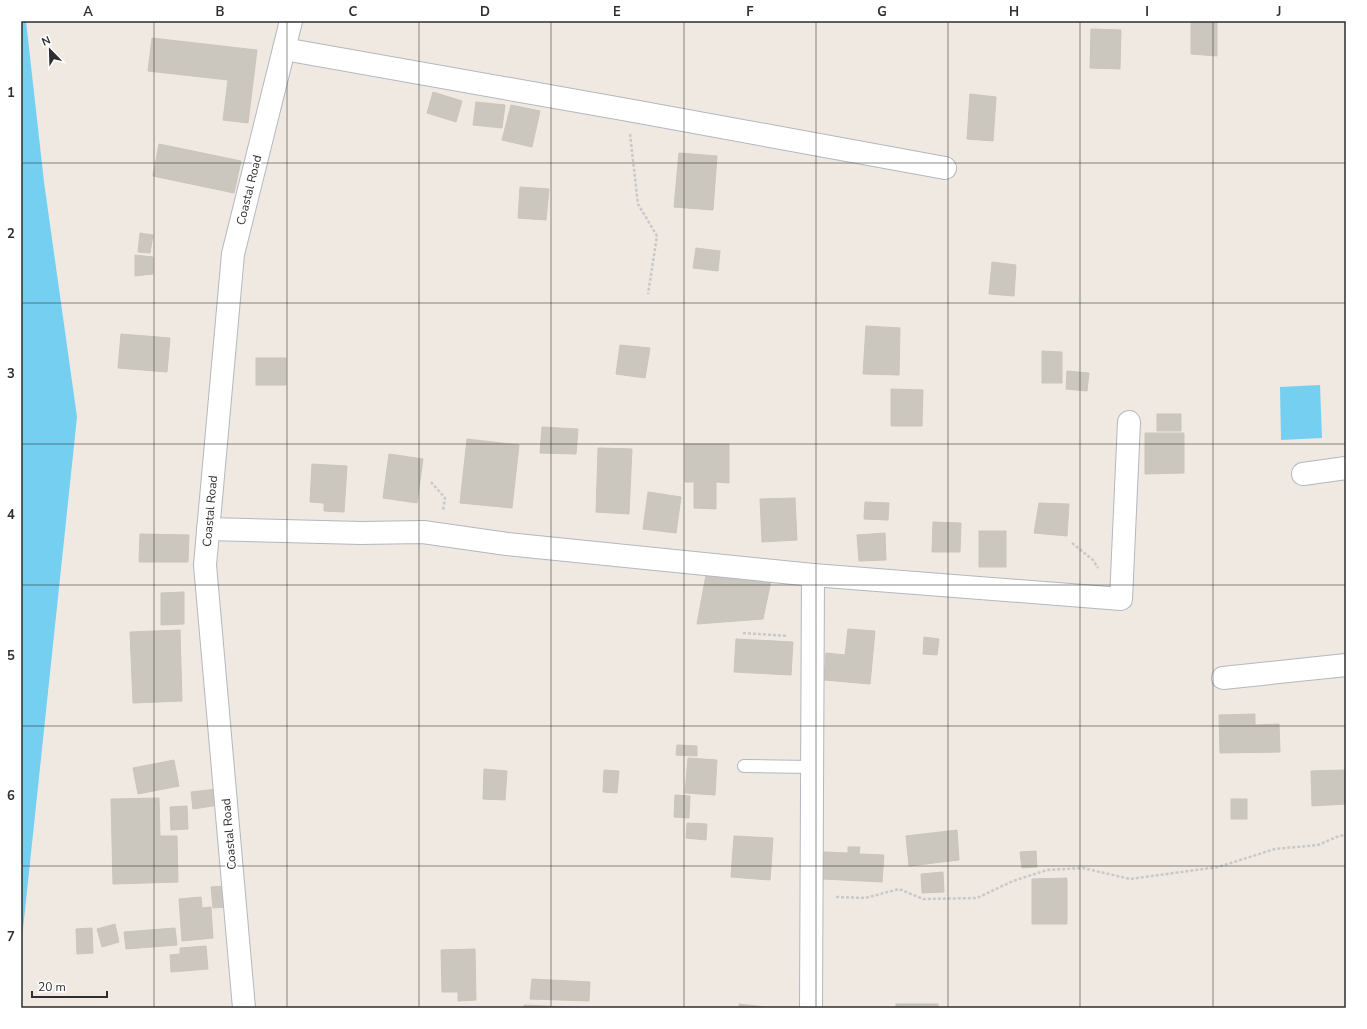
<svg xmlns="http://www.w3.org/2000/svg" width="1367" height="1029" font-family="'Nunito Sans',sans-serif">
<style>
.water{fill:#75cff0}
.building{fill:#cbc7bf;stroke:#cbc5ba}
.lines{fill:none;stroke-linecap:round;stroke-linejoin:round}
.service-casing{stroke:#b4b7c1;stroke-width:14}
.minor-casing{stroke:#b4b7c1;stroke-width:24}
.tertiary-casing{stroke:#b4b7c1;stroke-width:24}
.path{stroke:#c9c9c9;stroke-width:2.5;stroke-dasharray:3 2;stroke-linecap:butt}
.service{stroke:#fff;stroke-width:12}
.minor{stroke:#fff;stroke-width:22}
.tertiary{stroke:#fff;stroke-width:22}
.grid{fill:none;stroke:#2e2e2e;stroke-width:1;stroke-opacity:0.55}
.labels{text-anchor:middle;stroke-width:3.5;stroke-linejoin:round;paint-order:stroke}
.street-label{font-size:12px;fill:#2e2e2e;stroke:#fff}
.neatline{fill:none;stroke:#2e2e2e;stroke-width:1.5}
.grid-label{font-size:13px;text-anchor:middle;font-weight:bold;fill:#2e2e2e}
</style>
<rect width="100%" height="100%" fill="#efe9e1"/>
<g class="water">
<path d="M21,21H26L44,182L77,417L21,948Z"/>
<path d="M1320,385L1322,438L1281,440L1280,387Z"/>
</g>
<g class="building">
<path d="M1217,21V56L1191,54V23Z"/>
<path d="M1091,29L1121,30L1120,69L1090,68Z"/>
<path d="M152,38L257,50L248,123L223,120L228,80L148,71Z"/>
<path d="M433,92L462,101L456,122L427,113Z"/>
<path d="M970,94L996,97L993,141L967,139Z"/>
<path d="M476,102L505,105L502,128L473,125Z"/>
<path d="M511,105L540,111L532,147L502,140Z"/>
<path d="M159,144L241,161L234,193L153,176Z"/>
<path d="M679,153L717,156L713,210L674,207Z"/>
<path d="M520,187L549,189L546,220L518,218Z"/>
<path d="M140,233L153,235L150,253L138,252Z"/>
<path d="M696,248L720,251L718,271L693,268Z"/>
<path d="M135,255L153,257V274L135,276Z"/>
<path d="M992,262L1016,265L1014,296L989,294Z"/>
<path d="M866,326L900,328L899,375L863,374Z"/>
<path d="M121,334L170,338L167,372L118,368Z"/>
<path d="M620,345L650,348L645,378L616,374Z"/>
<path d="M1042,351L1062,352V383H1042Z"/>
<rect x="256" y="358" width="30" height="27"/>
<path d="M1067,371L1089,373L1087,391L1066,389Z"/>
<path d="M891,389L923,390L922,426H891Z"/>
<rect x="1157" y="414" width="24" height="17"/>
<path d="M542,427L578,429L576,454L540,453Z"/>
<path d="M1145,433H1184V473L1145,474Z"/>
<path d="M467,439L519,445L512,508L460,503Z"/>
<path d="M685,444H729V483L716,482V509L694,508V482H685Z"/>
<path d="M598,448L632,449L629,514L596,512Z"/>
<path d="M389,454L423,459L417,503L383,498Z"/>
<path d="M312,464L347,466L344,512L324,511V503L310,502Z"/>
<path d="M648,492L681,497L676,533L643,529Z"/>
<path d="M795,498L797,540L762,542L760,499Z"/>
<path d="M865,502L889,503L888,520L864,519Z"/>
<path d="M1039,503L1069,504L1067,536L1034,533Z"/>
<path d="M933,522L961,523L960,552H932Z"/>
<rect x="979" y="531" width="27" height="36"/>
<path d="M885,533L886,560L859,561L857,535Z"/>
<path d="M140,534L189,535L188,562H139Z"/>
<path d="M706,575L772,576L763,619L697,624Z"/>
<path d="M184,592V624L161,625V593Z"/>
<path d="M848,629L875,631L870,684L824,680L826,653L845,655Z"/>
<path d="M180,630L182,701L133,703L130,632Z"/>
<path d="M924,637L939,639L937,655L923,654Z"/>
<path d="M736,639L793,642L791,675L734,672Z"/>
<path d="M1255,714V725L1279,724L1280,752L1220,753L1219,715Z"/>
<path d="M677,745L697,746V756L676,755Z"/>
<path d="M688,758L717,760L715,795L685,793Z"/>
<path d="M174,760L179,786L138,794L133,768Z"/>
<path d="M484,769L507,771L505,800L483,799Z"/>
<path d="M604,770L619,771L617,793L603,792Z"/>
<path d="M1346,770V804L1312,806L1311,771Z"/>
<path d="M217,789L219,805L193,809L191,792Z"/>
<path d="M675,795L690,796L689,818L674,817Z"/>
<path d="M159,798L160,836H177L178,882L113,884L111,799Z"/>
<rect x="1231" y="799" width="16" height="20"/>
<path d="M187,806L188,829L171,830L170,807Z"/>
<path d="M687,823L707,824L706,840L686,838Z"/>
<path d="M957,830L959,860L909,866L906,836Z"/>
<path d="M734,836L773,838L770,880L731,877Z"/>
<path d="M848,847H860L859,854L884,855L882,882L823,879L824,852L848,853Z"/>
<path d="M1036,851L1037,867L1022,868L1020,852Z"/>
<path d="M943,872L944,892L922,893L921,874Z"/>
<path d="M1067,878V924H1032V879Z"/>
<path d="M224,886L226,907L213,908L211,887Z"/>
<path d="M201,897L202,908L211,907L213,938L182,941L179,899Z"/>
<path d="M115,924L119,942L102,947L97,929Z"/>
<path d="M92,928L93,953L77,954L76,929Z"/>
<path d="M175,928L177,945L126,949L124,932Z"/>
<path d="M206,946L208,969L171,972L170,955L180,954V948Z"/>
<path d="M475,949L476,1000L458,1001V992H442L441,950Z"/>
<path d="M532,979L590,982L589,1001L530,999Z"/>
<path d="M739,1004L765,1007V1008H739Z"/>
<rect x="896" y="1004" width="42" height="4"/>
<path d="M524,1005L589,1008H524Z"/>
</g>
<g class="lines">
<defs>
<path id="service" d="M744,766L812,767"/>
<g id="minor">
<path d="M284,49L628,110L945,168"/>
<path d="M1303,474L1346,468"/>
<path d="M208,529L361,533L423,532L507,544L813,575L1121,599L1129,422"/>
<path d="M1223,678L1346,665"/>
<path d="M811,1008L813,575"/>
</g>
<path id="tertiary" d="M244,1008L205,565L233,254L291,21"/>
</defs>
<use href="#service" class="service-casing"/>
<use href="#minor" class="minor-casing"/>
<use href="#tertiary" class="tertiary-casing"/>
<g class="path">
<path d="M630,134L638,204L657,236L648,294"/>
<path d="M431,482L445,498L443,511"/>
<path d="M1072,543L1093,560L1098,568"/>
<path d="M743,633L788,636"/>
<path d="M836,897L865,898L899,889L923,899L977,898L1013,881L1047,870L1083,868L1130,879L1218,867L1275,849L1318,845L1339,836L1346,835"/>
</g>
<use href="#service" class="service"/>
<use href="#minor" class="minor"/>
<use href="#tertiary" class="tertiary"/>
</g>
<path class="grid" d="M154,21V1008M287,21V1008M419,21V1008M551,21V1008M684,21V1008M816,21V1008M948,21V1008M1080,21V1008M1213,21V1008M21,163H1346M21,303H1346M21,444H1346M21,585H1346M21,726H1346M21,866H1346"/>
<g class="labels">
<g class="street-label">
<text transform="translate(249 190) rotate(-76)" y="4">Coastal Road</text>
<text transform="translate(210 511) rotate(-85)" y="4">Coastal Road</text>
<text transform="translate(229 834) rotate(-95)" y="4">Coastal Road</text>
</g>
</g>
<rect width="1367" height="1029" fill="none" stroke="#ffffff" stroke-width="44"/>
<g transform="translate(50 50) rotate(337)" stroke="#ffffff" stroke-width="3" paint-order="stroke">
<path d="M0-3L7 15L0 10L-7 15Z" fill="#2e2e2e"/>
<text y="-6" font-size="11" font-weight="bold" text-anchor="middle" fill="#2e2e2e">N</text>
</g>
<path d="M32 991v6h75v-6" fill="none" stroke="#2e2e2e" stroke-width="2"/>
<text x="38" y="991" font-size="12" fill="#2e2e2e" stroke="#ffffff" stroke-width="3" paint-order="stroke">20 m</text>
<rect x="22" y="22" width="1323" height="985" class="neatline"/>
<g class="grid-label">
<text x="88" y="16">A</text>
<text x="220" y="16">B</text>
<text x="353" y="16">C</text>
<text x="485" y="16">D</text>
<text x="617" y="16">E</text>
<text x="750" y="16">F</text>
<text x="882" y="16">G</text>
<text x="1014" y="16">H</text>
<text x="1147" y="16">I</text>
<text x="1279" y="16">J</text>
<text x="11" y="97">1</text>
<text x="11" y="238">2</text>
<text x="11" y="378">3</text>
<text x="11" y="519">4</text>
<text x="11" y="660">5</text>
<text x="11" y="800">6</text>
<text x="11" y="941">7</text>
</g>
</svg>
